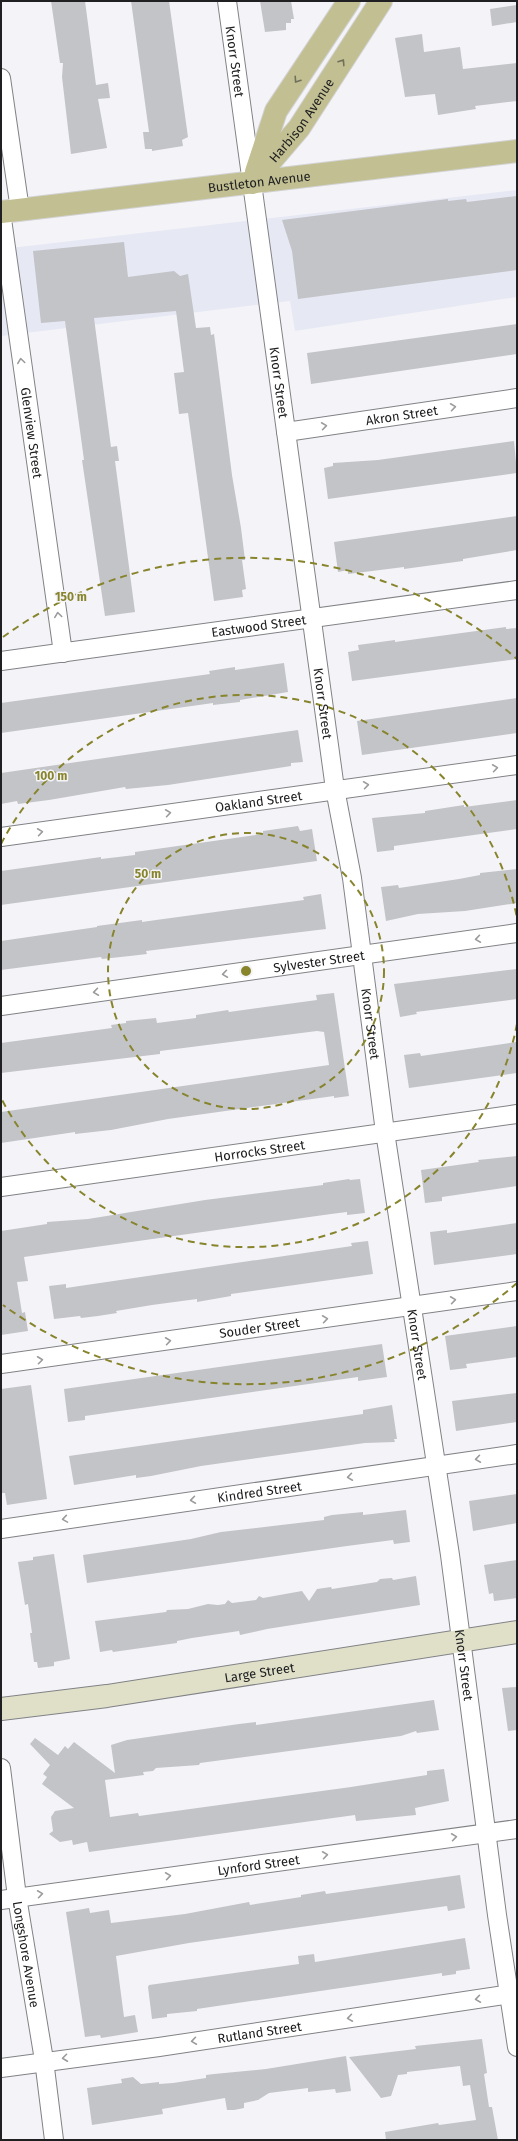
<svg xmlns="http://www.w3.org/2000/svg" width="518" height="2141" font-family="'Fira Sans',sans-serif">
<style>
.built{fill:#e6e8f4}
.building{fill:#c3c4c8}
.lines{fill:none;stroke-linecap:round;stroke-linejoin:round}
.street-casing{stroke:#818285;stroke-width:20}
.secondary-casing{stroke:#818285;stroke-width:24}
.primary-casing{stroke:#d2d2d3;stroke-width:24}
.street{stroke:#fff;stroke-width:18}
.secondary{stroke:#e0e0c9;stroke-width:22}
.primary{stroke:#c2c092;stroke-width:22}
.oneway{stroke:#71705a}
.oneway2{stroke:#9b9b9c}
.ring{fill:none;stroke:#87842c;stroke-width:2;stroke-dasharray:7 5}
.labels{text-anchor:middle;stroke-width:3;stroke-linejoin:round;paint-order:stroke}
.street-label{font-size:13px;fill:#202022;stroke:#f4f4f8}
.centre{fill:#87842c;stroke:#f4f4f8;stroke-width:2}
.ring-label{font-size:12px;text-anchor:middle;font-weight:bold;fill:#87842c;stroke:#f4f4f8;stroke-width:3;stroke-linejoin:round;paint-order:stroke}
</style>
<rect width="100%" height="100%" fill="#f4f4f8"/>
<path class="built" d="M517,190V297L295,331L290,301L1,336V249Z"/>
<g class="building">
<path d="M51,1H85L96,85L108,83L110,98L98,99L107,148L71,154L62,77L63,63H60Z"/>
<path d="M131,1H169L188,137L182,140L183,146L152,151V149H145L143,132H149Z"/>
<path d="M260,1H291L294,19H291V23H286V30L265,32Z"/>
<path d="M517,5V22L492,26L490,9Z"/>
<path d="M422,34L424,52L460,47L463,69L517,63V101L475,106L476,109L438,115L435,94L405,97L395,38Z"/>
<path d="M517,196V270L298,299L292,251L282,220L448,199V201L466,199L467,202Z"/>
<path d="M124,242L128,277L174,271L180,276L188,274L196,328L210,327L211,335L214,334L232,475L241,528L245,560H242L246,589L242,590L243,597L214,601L188,413L179,414L174,373L184,372L176,311L94,318L111,447L117,446L119,461H115L135,612L105,616L82,460H84L65,321L41,323L33,251Z"/>
<path d="M517,324V354L311,384L307,353Z"/>
<path d="M514,441L517,473L328,499L324,468L333,466V463L378,460Z"/>
<path d="M517,516V550L463,559V561L404,569V567L348,574V570L338,572L334,542Z"/>
<path d="M506,627V629L517,628V659L352,681L348,652L359,650L358,645L395,640V642Z"/>
<path d="M284,663L288,692L240,700V702L213,705V703L1,733V703L210,674L209,671L235,667V670Z"/>
<path d="M517,698V733L362,755L357,721Z"/>
<path d="M298,730L303,762L291,763V766L168,785L126,789L125,787L49,800L18,804L17,801L1,804V773Z"/>
<path d="M517,800V829L394,846V850L377,852L372,818L425,813V811L464,805V807Z"/>
<path d="M298,826L300,831L312,829L317,861L1,905V871L101,857V859L135,855V852L263,834V831Z"/>
<path d="M517,869V903L465,911L418,914L386,921L381,887L398,885L399,888L459,879L480,875V873Z"/>
<path d="M321,894L326,929L146,951L147,954L130,956L102,959L101,957L1,970V941L97,927V926L142,920V922L156,920L304,900L303,897Z"/>
<path d="M517,969V999L416,1012L417,1014L400,1017L394,984Z"/>
<path d="M334,993L349,1096L334,1098V1096L168,1119L111,1130L75,1134V1132L1,1143V1112L329,1065L324,1032L317,1031L160,1051V1054L1,1073V1043L112,1028L111,1025L126,1023V1021L156,1018L157,1023L196,1018V1015L228,1010L229,1012L317,1000L316,995Z"/>
<path d="M516,1042L517,1073L409,1088L404,1055L420,1053L421,1056Z"/>
<path d="M517,1156V1186L442,1197V1201L425,1203L421,1170L479,1162L478,1160Z"/>
<path d="M349,1179L350,1180L360,1179L365,1213L347,1215V1212L331,1214L24,1257L28,1281L17,1282L22,1313L25,1312L28,1331L1,1335V1231L47,1224V1222L88,1219L205,1200L323,1185V1183Z"/>
<path d="M517,1223V1254L434,1265L430,1232L447,1230V1233Z"/>
<path d="M368,1241L373,1274L231,1294V1296L197,1302V1299L152,1305L116,1311L117,1313L98,1316L81,1318L80,1316L54,1319L49,1286L66,1284V1288L93,1284L352,1246L351,1243Z"/>
<path d="M517,1326V1357L466,1364L467,1368L450,1370L445,1336Z"/>
<path d="M382,1344L387,1377L358,1381V1377L85,1416V1420L68,1422L64,1389Z"/>
<path d="M31,1385L47,1499L7,1505L5,1493H1V1389Z"/>
<path d="M517,1393V1422L456,1431L452,1401Z"/>
<path d="M392,1405L397,1439H394L395,1442L365,1443L201,1466L151,1476L136,1478V1475L74,1485L69,1456L363,1414V1410Z"/>
<path d="M517,1494V1523L473,1531L469,1501Z"/>
<path d="M406,1510L410,1542L394,1544L393,1540L347,1546L87,1583L83,1555L191,1539L221,1532L324,1520V1517L332,1515L363,1512V1515Z"/>
<path d="M54,1554L70,1659L54,1662V1666L38,1668L37,1662H34L30,1633H32L28,1604L25,1605L18,1562L33,1560V1557Z"/>
<path d="M517,1560V1598L494,1601L493,1593L489,1594L484,1565Z"/>
<path d="M416,1576L420,1605L267,1629L240,1635L239,1631L192,1638L177,1641V1643L113,1652L112,1650L100,1652L95,1621L166,1612L167,1610L188,1609L208,1604L218,1605L225,1604L228,1600L232,1603L256,1600L259,1596L263,1598L302,1591L309,1601L317,1589L331,1587L332,1589L377,1582L380,1579L392,1578L393,1580Z"/>
<path d="M517,1687V1730L508,1731L502,1688Z"/>
<path d="M434,1700L439,1730L417,1733L416,1731L401,1736L200,1763L199,1765L156,1768L153,1771L143,1772L144,1775L105,1780L110,1817L138,1813L139,1816L351,1787L427,1775V1771L444,1769L449,1801L415,1808L416,1815L356,1821L355,1815L89,1852L87,1842L73,1845L72,1840L60,1842L49,1834L53,1831L51,1817L55,1811L74,1808L42,1784L47,1777L43,1774L50,1765L30,1744L35,1738L58,1755L65,1746L68,1749L74,1742L115,1773L111,1745L127,1740L239,1724L256,1722V1725Z"/>
<path d="M460,1875L465,1908L448,1911L447,1906L189,1943L116,1956L124,2017L135,2015L138,2032L101,2038L100,2035L85,2037L66,1912L89,1908L90,1913L109,1910L111,1923L185,1914L249,1902L250,1905L301,1897V1895L325,1891L326,1894Z"/>
<path d="M465,1938L470,1969L456,1971V1974L442,1976V1973L395,1980L197,2009V2011L167,2014V2017L152,2019L148,1987L149,1985L299,1964L298,1956L314,1954L315,1962Z"/>
<path d="M482,2039L487,2073L484,2074L489,2107H492L498,2140H386L385,2132L438,2123L439,2125L476,2120L470,2085L463,2086L460,2066L407,2072V2074L398,2075L391,2096L381,2098L349,2057L416,2049L415,2046Z"/>
<path d="M346,2056L351,2091L336,2093L335,2089L308,2092V2088L269,2093L258,2100L244,2103V2108L234,2110H227L225,2098L162,2109L163,2114L92,2125L87,2088L122,2083L121,2079L133,2077L141,2084L159,2082V2084L173,2083L206,2078V2075L214,2074L266,2069Z"/>
</g>
<g class="lines">
<defs>
<g id="street">
<path id="s1" d="M227,1L335,789L352,878L385,1132L450,1555L497,1915L517,2047"/>
<path d="M1,78L20,210"/>
<path id="s2" d="M1,212L63,653"/>
<path id="s3" d="M286,432L517,398"/>
<path id="s4" d="M1,661L517,590"/>
<path id="s5" d="M1,837L517,765"/>
<path id="s6" d="M1,1006L517,933"/>
<path id="s7" d="M1,1187L517,1114"/>
<path id="s8" d="M1,1364L517,1291"/>
<path id="s9" d="M1,1529L517,1454"/>
<path id="s10" d="M1,1768L17,1897L44,2060L54,2140"/>
<path id="s11" d="M1,1900L517,1829"/>
<path id="s12" d="M1,2068L159,2047L517,1993"/>
</g>
<g id="secondary">
<path id="s13" d="M1,1709L107,1696L517,1632"/>
</g>
<g id="primary">
<path d="M256,172L276,111L349,1"/>
<path id="s14" d="M252,183L299,128L381,1"/>
<path id="s15" d="M1,212L517,151"/>
</g>
</defs>
<use href="#street" class="street-casing"/>
<use href="#secondary" class="secondary-casing"/>
<use href="#primary" class="primary-casing"/>
<use href="#street" class="street"/>
<use href="#secondary" class="secondary"/>
<use href="#primary" class="primary"/>
</g>
<defs><path id="oneway-chevron" d="M-2-3.5L2.5 0L-2 3.5" fill="none" stroke-width="1.6" stroke-linecap="round" stroke-linejoin="round"/></defs>
<g class="oneway">
<use href="#oneway-chevron" transform="translate(342 62) rotate(-57)"/>
<use href="#oneway-chevron" transform="translate(297 80) rotate(124)"/>
</g>
<g class="oneway2">
<use href="#oneway-chevron" transform="translate(21 361) rotate(-98)"/>
<use href="#oneway-chevron" transform="translate(453 407) rotate(-8)"/>
<use href="#oneway-chevron" transform="translate(324 426) rotate(-8)"/>
<use href="#oneway-chevron" transform="translate(58 615) rotate(-98)"/>
<use href="#oneway-chevron" transform="translate(495 768) rotate(-8)"/>
<use href="#oneway-chevron" transform="translate(366 785) rotate(-8)"/>
<use href="#oneway-chevron" transform="translate(168 813) rotate(-8)"/>
<use href="#oneway-chevron" transform="translate(40 832) rotate(-8)"/>
<use href="#oneway-chevron" transform="translate(478 939) rotate(172)"/>
<use href="#oneway-chevron" transform="translate(225 974) rotate(172)"/>
<use href="#oneway-chevron" transform="translate(96 992) rotate(172)"/>
<use href="#oneway-chevron" transform="translate(453 1300) rotate(-8)"/>
<use href="#oneway-chevron" transform="translate(325 1319) rotate(-8)"/>
<use href="#oneway-chevron" transform="translate(168 1341) rotate(-8)"/>
<use href="#oneway-chevron" transform="translate(40 1360) rotate(-7)"/>
<use href="#oneway-chevron" transform="translate(478 1459) rotate(172)"/>
<use href="#oneway-chevron" transform="translate(350 1477) rotate(172)"/>
<use href="#oneway-chevron" transform="translate(193 1500) rotate(172)"/>
<use href="#oneway-chevron" transform="translate(65 1519) rotate(171)"/>
<use href="#oneway-chevron" transform="translate(454 1837) rotate(-8)"/>
<use href="#oneway-chevron" transform="translate(325 1855) rotate(-8)"/>
<use href="#oneway-chevron" transform="translate(168 1876) rotate(-8)"/>
<use href="#oneway-chevron" transform="translate(40 1894) rotate(-8)"/>
<use href="#oneway-chevron" transform="translate(478 1999) rotate(172)"/>
<use href="#oneway-chevron" transform="translate(350 2018) rotate(172)"/>
<use href="#oneway-chevron" transform="translate(194 2041) rotate(172)"/>
<use href="#oneway-chevron" transform="translate(65 2058) rotate(173)"/>
</g>
<g class="ring">
<circle cx="246" cy="971" r="138"/>
<path d="M517 1024A276 276 0 0 1 1 1098M1 844A276 276 0 0 1 517 918"/>
<path d="M517 1283A413 413 0 0 1 3 1305M3 637A413 413 0 0 1 517 659"/>
</g>
<g class="labels">
<g class="street-label">
<text dy="5" stroke="none"><textPath href="#s1" startOffset="61">Knorr Street</textPath></text>
<text dy="5" stroke="none"><textPath href="#s14" startOffset="80">Harbison Avenue</textPath></text>
<text dy="5" stroke="none"><textPath href="#s15" startOffset="260">Bustleton Avenue</textPath></text>
<text dy="5" stroke="none"><textPath href="#s1" startOffset="385">Knorr Street</textPath></text>
<text dy="5" stroke="none"><textPath href="#s3" startOffset="117">Akron Street</textPath></text>
<text dy="5" stroke="none"><textPath href="#s2" startOffset="223">Glenview Street</textPath></text>
<text dy="5" stroke="none"><textPath href="#s4" startOffset="260">Eastwood Street</textPath></text>
<text dy="5" stroke="none"><textPath href="#s1" startOffset="709">Knorr Street</textPath></text>
<text dy="5" stroke="none"><textPath href="#s5" startOffset="260">Oakland Street</textPath></text>
<text dy="5" stroke="none"><textPath href="#s6" startOffset="321">Sylvester Street</textPath></text>
<text dy="5" stroke="none"><textPath href="#s1" startOffset="1033">Knorr Street</textPath></text>
<text dy="5" stroke="none"><textPath href="#s7" startOffset="261">Horrocks Street</textPath></text>
<text dy="5" stroke="none"><textPath href="#s8" startOffset="261">Souder Street</textPath></text>
<text dy="5" stroke="none"><textPath href="#s1" startOffset="1357">Knorr Street</textPath></text>
<text dy="5" stroke="none"><textPath href="#s9" startOffset="261">Kindred Street</textPath></text>
<text dy="5" stroke="none"><textPath href="#s1" startOffset="1681">Knorr Street</textPath></text>
<text dy="5" stroke="none"><textPath href="#s13" startOffset="261">Large Street</textPath></text>
<text dy="5" stroke="none"><textPath href="#s11" startOffset="260">Lynford Street</textPath></text>
<text dy="5" stroke="none"><textPath href="#s10" startOffset="188">Longshore Avenue</textPath></text>
<text dy="5" stroke="none"><textPath href="#s12" startOffset="261">Rutland Street</textPath></text>
</g>
</g>
<circle cx="246" cy="971" r="6" class="centre"/>
<g class="ring-label">
<text x="71" y="601">150 m</text>
<text x="51" y="780">100 m</text>
<text x="148" y="878">50 m</text>
</g>
<rect width="518" height="2141" fill="none" stroke="#202022" stroke-width="4"/>
</svg>
